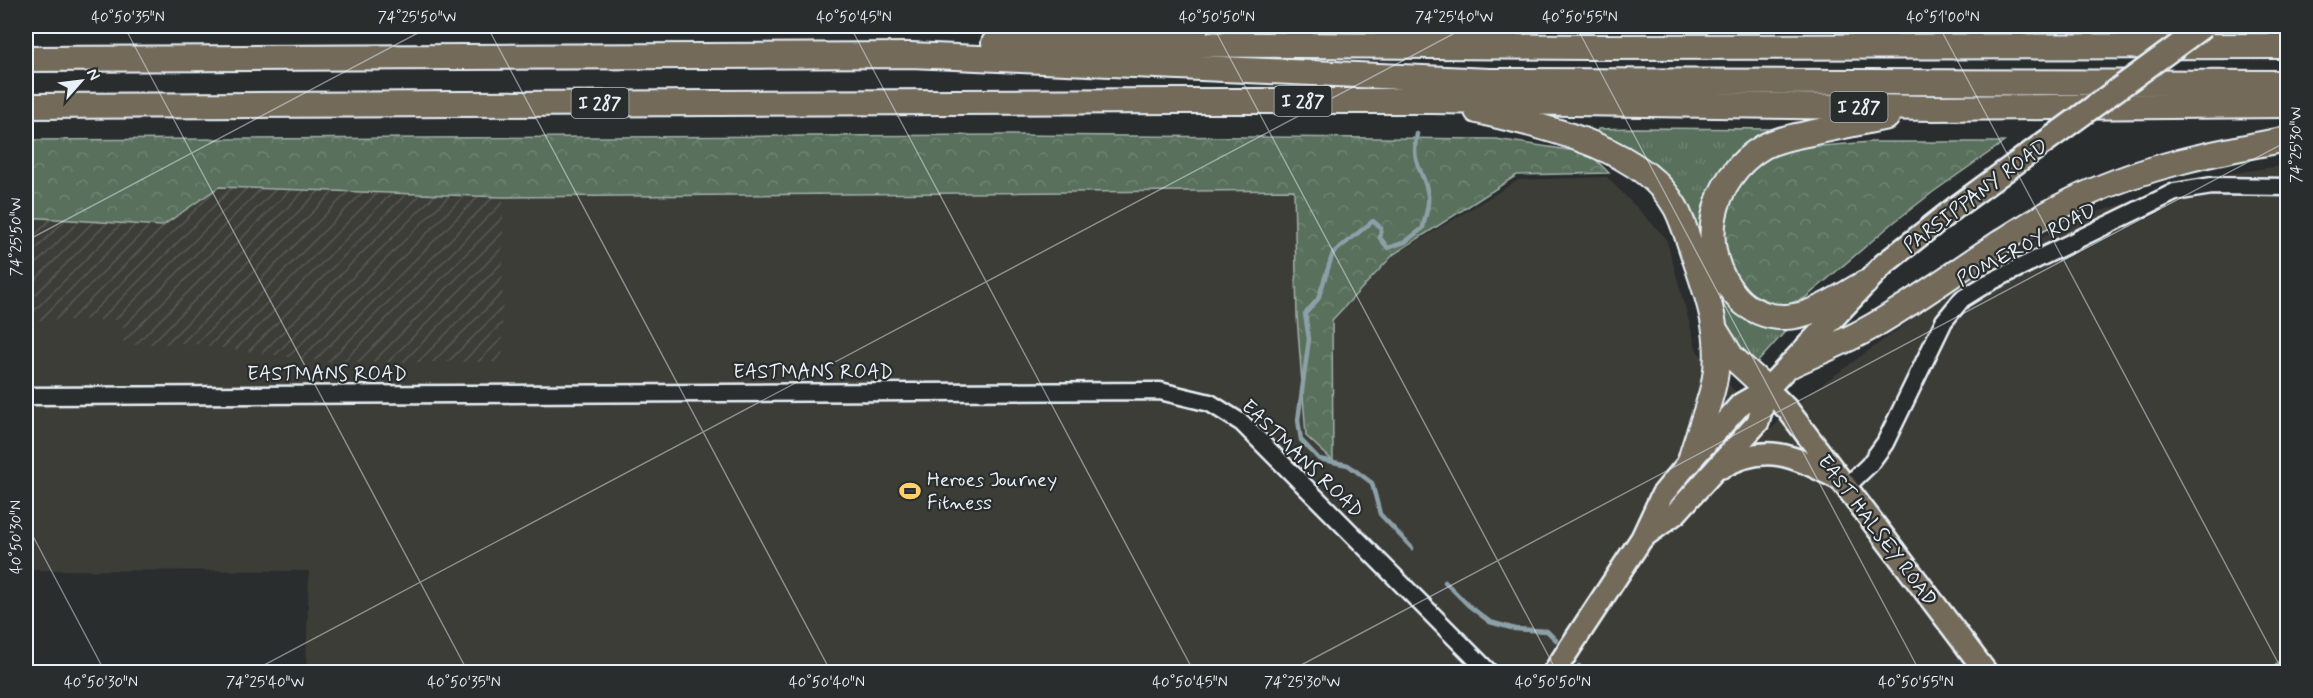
<svg xmlns="http://www.w3.org/2000/svg" width="2313" height="698" font-family="Mynerve,sans-serif">
<style>
.built{fill:#3d3c38}
.industrial{fill:url(#industrial-furrows)}
.grass{fill:url(#grass-tufts);stroke:#a0b0aa;stroke-width:1.5}
.forest{fill:url(#forest-crowns);stroke:#a0b0aa;stroke-width:1.5}
.lines{fill:none;stroke-linecap:round;stroke-linejoin:round}
.stream{stroke:#8ca0a8;stroke-width:4.5}
.minor-casing{stroke:#e8f1f8;stroke-width:21}
.major-casing{stroke:#e8f1f8;stroke-width:26}
.highway-casing{stroke:#e8f1f8;stroke-width:28}
.minor{stroke:#2a2d2e;stroke-width:16}
.major{stroke:#736b5a;stroke-width:21}
.highway{stroke:#736b5a;stroke-width:24}
.major-bridge-casing{stroke:#e8f1f8;stroke-width:26;stroke-linecap:butt}
.major-bridge{stroke:#736b5a;stroke-width:21}
.ticks{fill:none;stroke:#e8f1f8;stroke-width:1.5;stroke-opacity:0.45}
.labels{text-anchor:middle;stroke-width:4.5;stroke-linejoin:round;paint-order:stroke}
.shield{fill:#2a2d2e;stroke:#afb6bb;stroke-width:1.5}
.shield-label{font-size:18px;font-weight:bold;fill:#e8f1f8}
.street-label{font-size:20px;fill:#e8f1f8;stroke:#2a2d2e}
.poi-label{font-size:20px;fill:#e8f1f8;stroke:#2a2d2e;text-anchor:start}
.neatline{fill:none;stroke:#e8f1f8;stroke-width:2}
.ticks-label{font-size:15px;text-anchor:middle;fill:#e8f1f8}
</style>
<defs>
<pattern id="industrial-furrows" width="10" height="10" patternUnits="userSpaceOnUse" patternTransform="scale(1.5)"><rect width="10" height="10" fill="#3d3c38"/><path d="M-1 1l2-2M0 10L10 0M9 11l2-2" fill="none" stroke="#595956"/></pattern>
<pattern id="grass-tufts" width="24" height="20" patternUnits="userSpaceOnUse" patternTransform="scale(1.5)"><rect width="24" height="20" fill="#596f5b"/><path d="M3 7l-1-3M5 7V3M7 7l1-3M15 17l-1-3M17 17v-4M19 17l1-3" fill="none" stroke="#718473"/></pattern>
<pattern id="forest-crowns" width="20" height="18" patternUnits="userSpaceOnUse" patternTransform="scale(1.5)"><rect width="20" height="18" fill="#596f5b"/><path d="M2 6a3 3 0 1 1 6 0M12 15a3 3 0 1 1 6 0" fill="none" stroke="#718473"/></pattern>
</defs>
<rect width="100%" height="100%" fill="#2a2d2e"/>
<filter id="ink" filterUnits="userSpaceOnUse"><feTurbulence type="fractalNoise" baseFrequency=".0167" numOctaves="2"/><feDisplacementMap in="SourceGraphic" scale="12" xChannelSelector="R" yChannelSelector="G"/><feConvolveMatrix kernelMatrix="1 2 1 2 8 2 1 2 1" color-interpolation-filters="sRGB"/></filter>
<g filter="url(#ink)">
<path class="built" d="M2287,165V672H306L309,571L26,570V217L162,226L219,187L503,197L1295,190L1297,316L1333,460L1332,320L1395,255L1518,180L1607,177L1666,238L1697,351L1771,429L1806,396L1973,275L2078,218L2215,176Z"/>
<path class="industrial" d="M219,187L503,197L502,362H327L187,343L124,345L122,320H26V217L162,226Z"/>
<path class="grass" d="M1635,128L1778,129L1713,271L1790,326L1756,364L1730,338L1692,222L1596,134L1598,129Z"/>
<g class="forest">
<path d="M26,26H255L26,30Z"/>
<path d="M1012,135L1496,139L1589,153L1609,173L1517,175L1394,254L1332,320L1333,461L1306,436L1297,316L1294,190L503,197L219,187L162,226L26,217V140Z"/>
<path d="M1870,142H2004L1933,192L1893,223L1805,298L1785,305L1773,303L1752,294L1740,283L1732,270L1727,256L1724,238L1725,222L1730,201L1737,186L1765,156L1797,144L1810,147Z"/>
<path d="M2287,651V672H2270Z"/>
</g>
<g class="lines">
<g class="stream">
<path d="M1412,548L1380,514L1372,483L1348,465L1319,459L1301,440L1298,420L1309,339L1305,314L1318,299L1333,253L1373,221L1381,228L1380,238L1388,248L1405,242L1423,228C1424,219 1430,204 1428,195C1424,169 1410,165 1417,134"/>
<path d="M1445,582L1468,605L1490,622L1515,629L1547,631L1556,640"/>
<path d="M1579,666L1581,672"/>
</g>
<defs>
<g id="minor">
<path d="M26,396L1160,391L1210,403L1242,423L1489,672"/>
<path d="M1846,487L1869,465L1885,443L1944,321L1962,299L1986,284L2175,192L2212,186L2288,187"/>
</g>
<g id="major">
<path d="M1767,389L1788,410L1986,672"/>
<path d="M1722,467C1767,442 1793,456 1835,477"/>
<path d="M1643,537L1676,513L1758,422L1767,389"/>
<path d="M1554,672L1642,538L1662,495L1690,461L1741,404L1767,389L1884,264L1956,207"/>
</g>
<g id="highway">
<path d="M1417,26L1474,34"/>
<path d="M1142,32L1196,26"/>
<path d="M994,43L1587,47L2288,46"/>
<path d="M26,59L911,55L1490,81L2288,83"/>
<path d="M26,106L1175,101H1431L1934,108L2288,105"/>
<path d="M1477,111C1540,126 1642,146 1676,208C1684,224 1689,242 1695,259C1709,299 1723,341 1714,383C1708,410 1697,435 1690,461"/>
<path d="M1865,283C1840,296 1814,316 1786,317C1768,318 1748,310 1736,296C1695,250 1710,178 1763,147C1779,138 1798,136 1815,132C1839,127 1863,122 1887,117"/>
<path d="M1716,331L1732,357L1767,389"/>
<path d="M1791,365C1819,352 1847,341 1873,326C1944,285 2008,230 2082,196C2148,165 2217,152 2288,139"/>
</g>
</defs>
<use href="#minor" class="minor-casing"/>
<use href="#major" class="major-casing"/>
<use href="#highway" class="highway-casing"/>
<use href="#minor" class="minor"/>
<use href="#major" class="major"/>
<use href="#highway" class="highway"/>
<defs>
<path id="major-bridge" d="M1956,207L2204,26"/>
</defs>
<use href="#major-bridge" class="major-bridge-casing"/>
<use href="#major-bridge" class="major-bridge"/>
</g>
</g>
<path class="ticks" d="M124,26L468,672M487,26L831,672M850,26L1194,672M1213,26L1557,672M1576,26L1920,672M1939,26L2283,672M26,241L431,26M26,523L105,672M251,672L1468,26M1288,672L2288,141"/>
<defs>
<symbol id="stadium-bare" viewBox="-9 -9 18 18"><path d="M0-5a6.5 5 0 1 0 0 10a6.5 5 0 1 0 0-10ZM-3.5-1.8h7v3.6h-7Z" fill="#ffd166" stroke="#2a2d2e" stroke-width="2.5" paint-order="stroke"/></symbol>
</defs>
<g fill-rule="evenodd">
<use href="#stadium-bare" x="895" y="476" width="30" height="30"/>
</g>
<g class="labels">
<g class="shield">
<rect x="1274.5" y="86" width="57" height="30" rx="4.5"/>
<rect x="571.5" y="88" width="57" height="30" rx="4.5"/>
<rect x="1830.5" y="92" width="57" height="30" rx="4.5"/>
</g>
<g class="shield-label">
<text x="1303" y="107">I 287</text>
<text x="600" y="109">I 287</text>
<text x="1859" y="113">I 287</text>
</g>
<g class="street-label">
<text transform="translate(1975 195) rotate(-37)" y="7">PARSIPPANY ROAD</text>
<text transform="translate(2026 244) rotate(-28)" y="7">POMEROY ROAD</text>
<text x="813" y="378">EASTMANS ROAD</text>
<text x="327" y="380">EASTMANS ROAD</text>
<text transform="translate(1303 458) rotate(44)" y="7">EASTMANS ROAD</text>
<text transform="translate(1878 530) rotate(53)" y="7">EAST HALSEY ROAD</text>
</g>
<g class="poi-label">
<text x="927" y="486">Heroes Journey<tspan x="927" dy="23">Fitness</tspan></text>
</g>
</g>
<rect width="2313" height="698" fill="none" stroke="#2a2d2e" stroke-width="66"/>
<g transform="translate(81 81) rotate(62)" stroke="#2a2d2e" stroke-width="4.5" paint-order="stroke">
<path d="M0-4.5L10 22L0 15L-10 22Z" fill="#e8f1f8"/>
<text y="-9" font-size="16" font-weight="bold" text-anchor="middle" fill="#e8f1f8">N</text>
</g>
<rect x="33" y="33" width="2247" height="632" class="neatline"/>
<g class="ticks-label">
<text x="128" y="22">40°50'35"N</text>
<text x="417" y="22">74°25'50"W</text>
<text x="854" y="22">40°50'45"N</text>
<text x="1217" y="22">40°50'50"N</text>
<text x="1454" y="22">74°25'40"W</text>
<text x="1580" y="22">40°50'55"N</text>
<text x="1943" y="22">40°51'00"N</text>
<text transform="translate(2296 145) rotate(-90)" y="5">74°25'30"W</text>
<text transform="translate(16 237) rotate(-90)" y="5">74°25'50"W</text>
<text transform="translate(16 537) rotate(-90)" y="5">40°50'30"N</text>
<text x="101" y="687">40°50'30"N</text>
<text x="265" y="687">74°25'40"W</text>
<text x="464" y="687">40°50'35"N</text>
<text x="827" y="687">40°50'40"N</text>
<text x="1190" y="687">40°50'45"N</text>
<text x="1302" y="687">74°25'30"W</text>
<text x="1553" y="687">40°50'50"N</text>
<text x="1916" y="687">40°50'55"N</text>
</g>
</svg>
